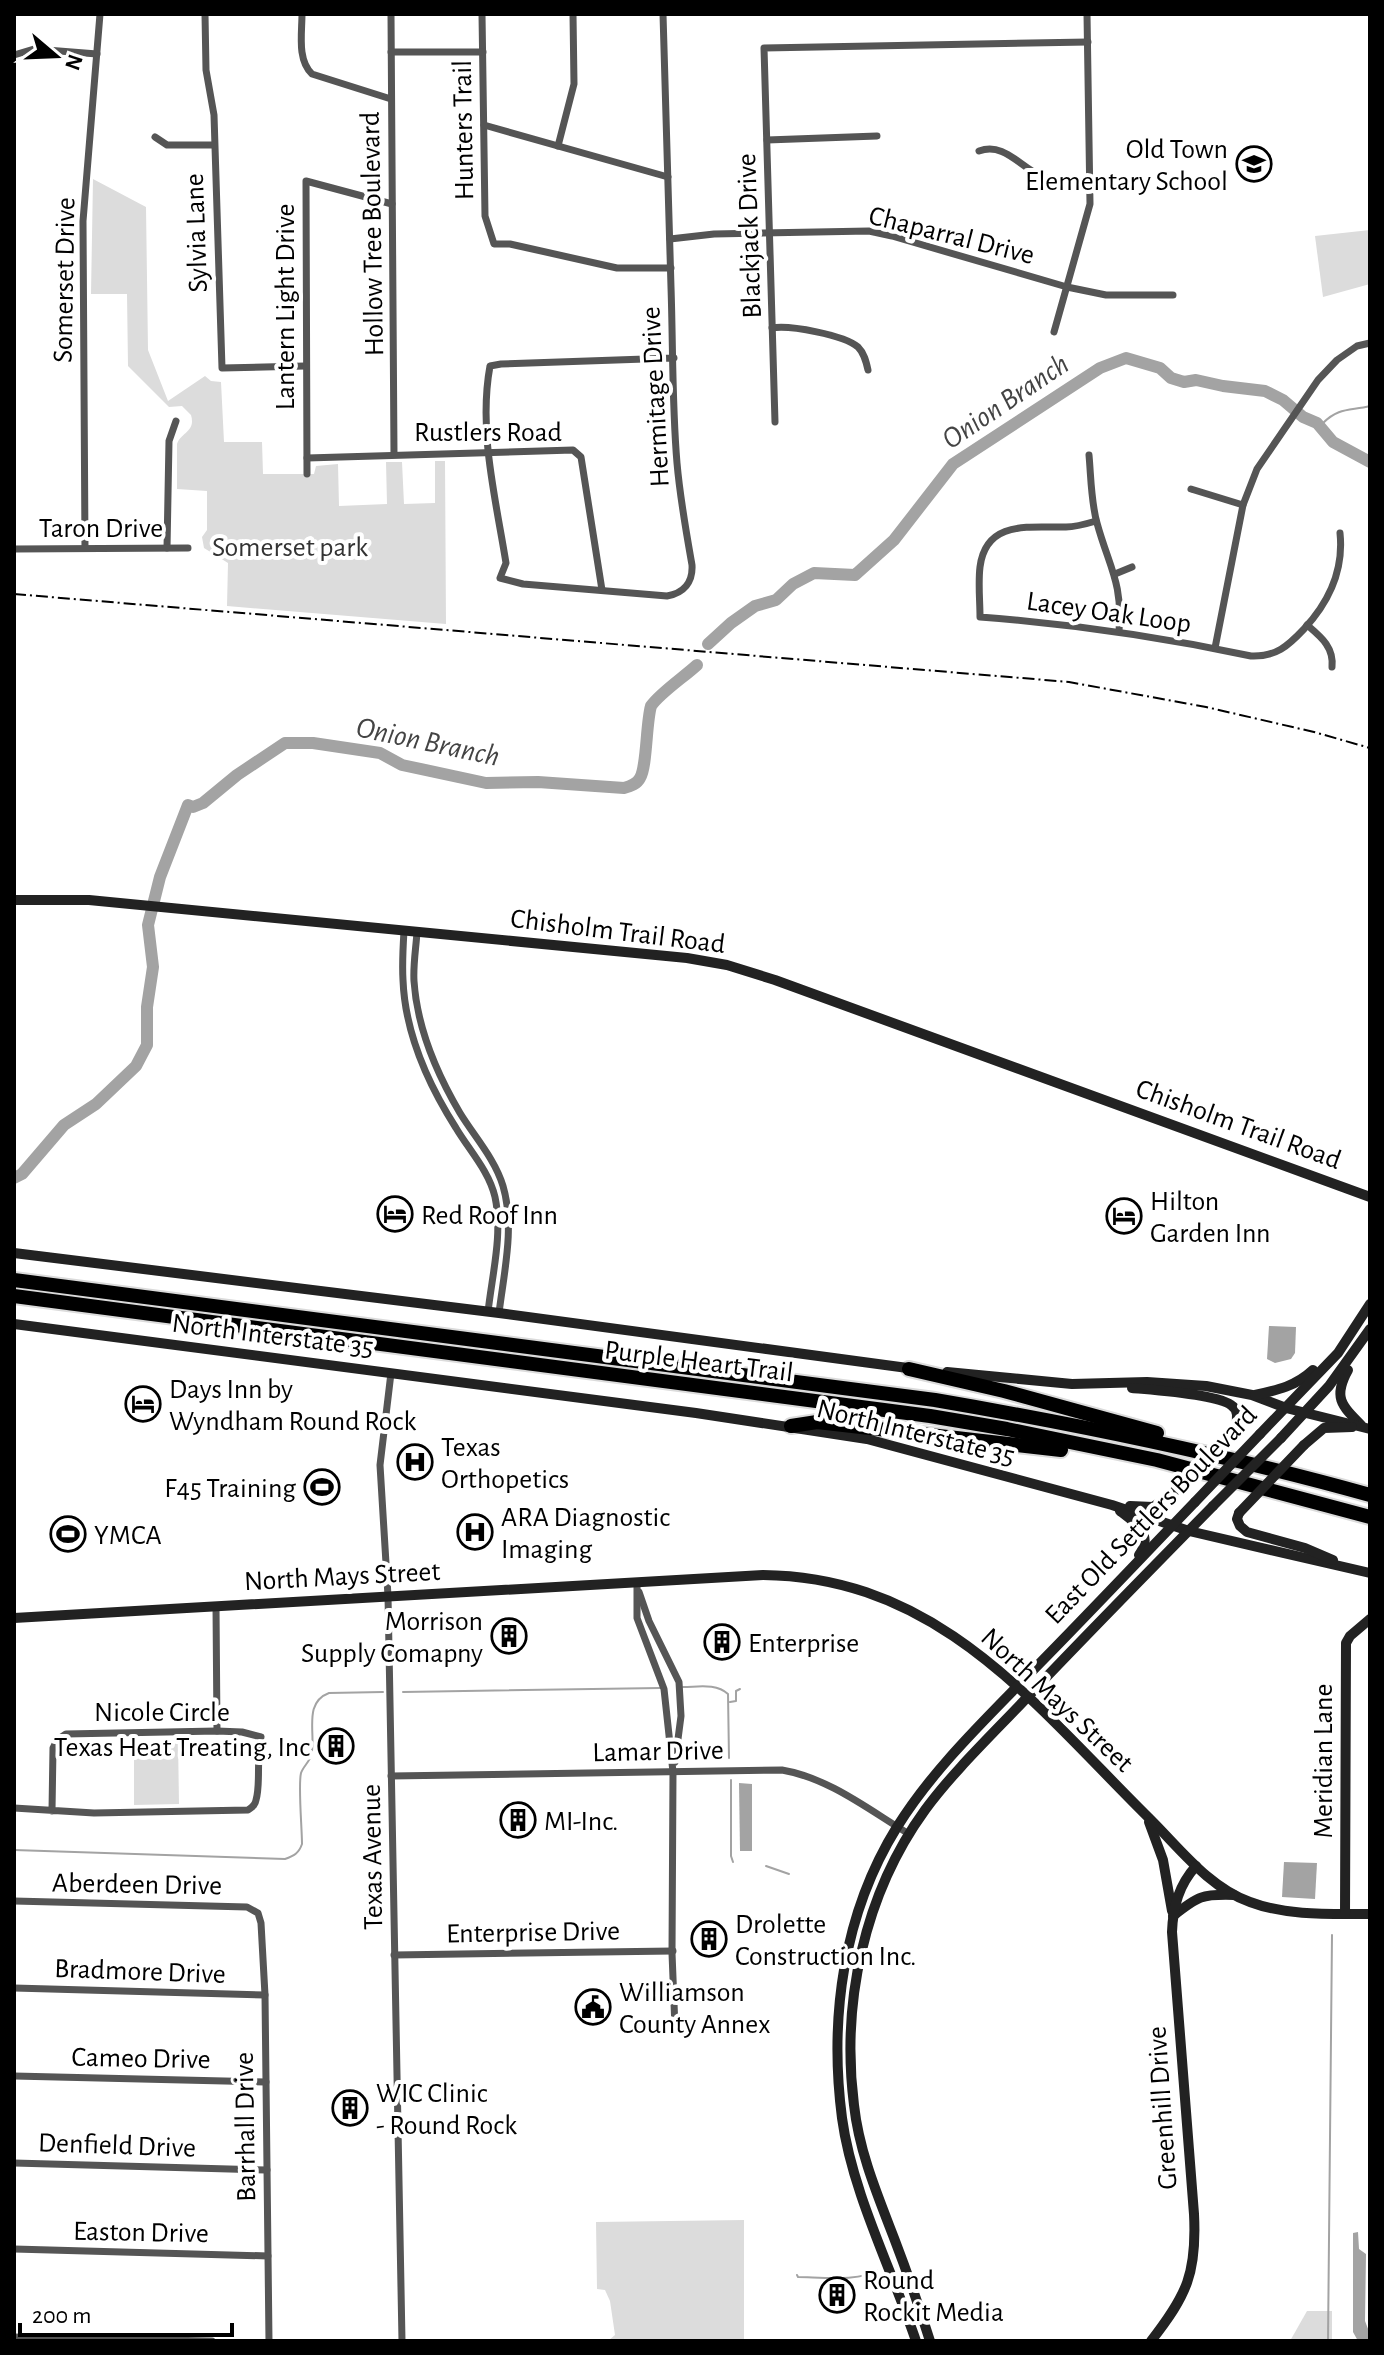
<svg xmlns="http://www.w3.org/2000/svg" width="1384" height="2355" font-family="'Alegreya Sans',sans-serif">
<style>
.green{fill:#dcdcdc}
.water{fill:#a3a3a3}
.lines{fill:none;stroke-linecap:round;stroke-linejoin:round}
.stream{stroke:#a3a3a3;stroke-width:2}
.river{stroke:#a3a3a3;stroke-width:12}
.highway-casing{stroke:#dbdbdb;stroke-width:18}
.street{stroke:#555;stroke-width:7}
.secondary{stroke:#222;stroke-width:10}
.highway{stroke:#000;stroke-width:14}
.rail{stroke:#000;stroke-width:2;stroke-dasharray:12 4 2 4;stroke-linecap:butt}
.secondary-bridge{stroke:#222;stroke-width:10}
.labels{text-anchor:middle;stroke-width:8;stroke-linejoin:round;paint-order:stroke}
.street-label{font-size:28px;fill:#000;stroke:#fff}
.poi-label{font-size:28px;fill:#000;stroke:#fff;text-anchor:start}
.park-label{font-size:28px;fill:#333;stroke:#fff}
.water-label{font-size:30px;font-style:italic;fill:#444;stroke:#fff}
</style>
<rect width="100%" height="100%" fill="#fff"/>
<g class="green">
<path d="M93,179L146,207L148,350L168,401L205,376L211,381L221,382L224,442H262L263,474H314L316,466L338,464L339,506L387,504L386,462H402L404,504L435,503V461H445L446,624L227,606L228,563L204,548L202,537L207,530V491L177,489V444C181,432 196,432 191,415L182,406L169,407L128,366L127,294H91Z"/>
<path d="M1370,230V284L1323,297L1315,236Z"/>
<path d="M134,1741H178L179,1804L134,1805Z"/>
<path d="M744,2220V2341H608L615,2335L610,2301L605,2290L597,2289L596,2222Z"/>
<path d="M1307,2311H1332V2341H1290Z"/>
</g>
<g class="water">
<path d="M1269,1326L1296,1327L1295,1353L1291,1359L1275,1363L1267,1359Z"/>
<path d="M739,1783L752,1784V1851H740Z"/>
<path d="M1284,1862L1317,1863L1315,1899L1282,1897Z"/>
<path d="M1358,2232L1359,2249L1366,2254L1365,2321L1370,2334V2341H1358L1353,2332V2233Z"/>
</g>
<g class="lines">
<g class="stream">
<path d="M1317,423H1323C1339,407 1350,411 1370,406"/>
<path d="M683,1687C698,1687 716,1683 728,1694L729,1758"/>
<path d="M403,1692L660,1688"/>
<path d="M730,1702L736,1701V1691L740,1689"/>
<path d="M731,1780V1856L733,1862"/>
<path d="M14,1850L285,1859C294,1856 299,1853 302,1844C302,1828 298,1785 301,1773C303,1767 309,1762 311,1756C317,1736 302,1703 329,1693L383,1692"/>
<path d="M766,1866L789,1874"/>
<path d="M797,2275L798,2277C818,2277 862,2282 877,2270"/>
<path d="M1328,2341L1332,1935"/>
</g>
<g class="river">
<path d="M708,644L731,623L755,606L776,600L793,584L814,573L855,575L894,540L953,464L1100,368L1126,358L1160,368L1171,378L1184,382L1196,380L1223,386L1265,391L1283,400L1303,417L1317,423L1333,442L1370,462"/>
<path d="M14,1178L22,1174L64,1125L96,1104L136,1066L147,1045V1007L153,967L148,925L160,877L188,805L193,807L203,803L237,775L285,743H313L380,753L402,765L486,783L538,782L624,788C631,786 637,784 640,778C647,767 646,723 651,706C660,693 684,677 697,665"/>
</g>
<defs>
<g id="highway">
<path d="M14,1280L935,1400C1081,1425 1227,1455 1370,1495"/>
<path d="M14,1296L930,1416L1007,1429L1157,1460L1370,1517"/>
<path d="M909,1369L1004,1391L1157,1433"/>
<path d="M791,1426L817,1422L1061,1450"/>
</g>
</defs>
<use href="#highway" class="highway-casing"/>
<g class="street">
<path d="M205,14L206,70L214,115L222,368L305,366"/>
<path d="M302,14C302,33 297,60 312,74L391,99"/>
<path d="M391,14L394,454"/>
<path d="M482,14L485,216L494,244H510L617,268H671"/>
<path d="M663,14C666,105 669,196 671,287C673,346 672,405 677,463C680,498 686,531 692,565C693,582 684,593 667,596L523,584L500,578L506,563C496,500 478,431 490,366L501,364L674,358"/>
<path d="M391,52H483"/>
<path d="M14,55L34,49L97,54"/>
<path d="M484,125L668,177"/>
<path d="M155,137L167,145H214"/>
<path d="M767,140L877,136"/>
<path d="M558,146L574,84L573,14"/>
<path d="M979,151C1004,142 1019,166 1041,176C1057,183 1074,181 1091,180"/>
<path d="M670,239L714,234L869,231L892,236L1067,287L1106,295H1173"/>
<path d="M772,328C790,325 844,335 858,347C864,353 866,361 868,370"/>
<path d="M1054,332L1090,204L1087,14"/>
<path d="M775,422L764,48L1088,42"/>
<path d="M1089,455C1091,477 1091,502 1097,523C1109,567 1123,583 1119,631"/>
<path d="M307,458L573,450L581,457L602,590"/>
<path d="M307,474L306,181L392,204"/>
<path d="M1191,489L1243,505"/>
<path d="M1096,521C1086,524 1076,527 1066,527C1031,528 986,519 980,567C978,583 980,601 980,617C1071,624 1161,637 1251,656C1276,657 1288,646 1304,629C1329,602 1344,571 1340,533"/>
<path d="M85,548L83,221L100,14"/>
<path d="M167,548L169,441L176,421"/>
<path d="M14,549L188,548"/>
<path d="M1115,574L1132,567"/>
<path d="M1307,625C1321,637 1334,647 1332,667"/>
<path d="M1215,648L1243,505L1257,469L1318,380L1337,360L1357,346L1370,343"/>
<path d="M404,931C403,947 402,964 403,980C405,1033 428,1084 456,1128C469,1150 489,1171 495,1197C503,1234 492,1275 488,1312"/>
<path d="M417,932C416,948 413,965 414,981C417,1027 437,1074 460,1113C474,1136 495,1159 503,1186C515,1227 504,1272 499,1313"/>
<path d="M391,1373L380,1465L388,1596L402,2341"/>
<path d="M637,1583V1618L664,1689L673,1772L672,1953L675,2028"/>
<path d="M639,1592L649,1621L679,1682L681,1716L675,1762"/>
<path d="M216,1606L217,1731"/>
<path d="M391,1776L782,1770C829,1778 869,1810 909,1834"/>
<path d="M14,1808L94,1813L248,1810C252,1807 255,1806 256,1800C261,1784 256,1757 261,1737L242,1732L217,1731L66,1734L57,1740L53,1748L52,1811"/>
<path d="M14,1901L247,1907L258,1913L261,1923L265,1995L269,2341"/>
<path d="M394,1955L673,1951"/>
<path d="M14,1988L265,1995"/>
<path d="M14,2076L266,2082"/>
<path d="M14,2163L267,2170"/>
<path d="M14,2249L268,2256"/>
<path d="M14,2337L212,2341"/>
</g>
<g class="secondary">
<path d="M14,900H89L687,958L727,965L775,980L1370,1197"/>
<path d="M14,1253L499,1313L915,1369"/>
<path d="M14,1324L696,1413L867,1439L1112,1505L1189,1531L1370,1573"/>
<path d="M1348,1370C1333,1397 1341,1405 1361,1425"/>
<path d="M947,1372L1072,1384L1147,1382L1206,1386L1252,1395L1286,1408L1370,1429"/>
<path d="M1132,1388C1153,1390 1216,1394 1231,1405C1239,1410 1238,1419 1235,1427"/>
<path d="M1255,1395C1278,1390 1296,1386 1313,1370"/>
<path d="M1260,1434L1338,1353L1370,1304"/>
<path d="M1281,1438L1329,1386L1370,1329"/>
<path d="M1304,1445L1324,1428L1352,1427"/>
<path d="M1130,1506L1153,1507L1171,1495"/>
<path d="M1120,1511C1136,1523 1154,1535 1139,1555"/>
<path d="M1239,1513L1237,1519L1240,1526L1247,1532L1305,1548L1333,1560"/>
<path d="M14,1618L763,1575C941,1577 1037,1708 1152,1821C1181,1850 1210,1888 1250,1902C1287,1916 1330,1914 1370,1914"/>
<path d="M1149,1822L1163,1860L1172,1911"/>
<path d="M1345,1914L1346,1643L1350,1636L1370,1619"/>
<path d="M1173,1916C1198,1896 1202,1894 1234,1895"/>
<path d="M916,2341C892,2270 852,2192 842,2118C829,2018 843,1914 897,1827C935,1766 990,1715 1040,1663C1092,1610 1143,1556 1195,1502"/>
<path d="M930,2341C919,2306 907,2272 894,2238C877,2194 859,2151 854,2105C841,2003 864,1894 925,1810C955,1769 1000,1727 1035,1689C1094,1627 1153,1567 1213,1506"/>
<path d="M1151,2341C1187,2295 1197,2273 1194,2214L1172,1932C1173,1906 1179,1885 1196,1866"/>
</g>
<use href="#highway" class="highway"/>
<path class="rail" d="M14,594L1069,682L1206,707L1314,732L1370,748"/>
<g class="secondary-bridge">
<path d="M1171,1495L1235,1427"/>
<path d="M1195,1502L1260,1434"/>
<path d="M1213,1506L1281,1438"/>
<path d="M1239,1513L1304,1445"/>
</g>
</g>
<defs>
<symbol id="school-ring" viewBox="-11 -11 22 22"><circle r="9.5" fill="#fff" stroke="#000" stroke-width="1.5"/><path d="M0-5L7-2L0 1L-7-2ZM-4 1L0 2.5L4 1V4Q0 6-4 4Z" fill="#000"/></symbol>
<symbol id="hotel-ring" viewBox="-11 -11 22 22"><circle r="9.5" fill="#fff" stroke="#000" stroke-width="1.5"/><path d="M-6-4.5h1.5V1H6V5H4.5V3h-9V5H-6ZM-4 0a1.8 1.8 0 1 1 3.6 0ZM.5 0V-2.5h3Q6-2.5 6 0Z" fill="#000"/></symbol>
<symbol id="hospital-ring" viewBox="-11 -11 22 22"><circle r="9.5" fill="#fff" stroke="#000" stroke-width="1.5"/><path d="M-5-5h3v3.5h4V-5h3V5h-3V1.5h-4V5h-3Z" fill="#000"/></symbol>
<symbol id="stadium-ring" viewBox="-11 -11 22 22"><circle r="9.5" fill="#fff" stroke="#000" stroke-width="1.5"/><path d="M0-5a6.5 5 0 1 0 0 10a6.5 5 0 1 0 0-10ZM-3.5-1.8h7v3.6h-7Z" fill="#000"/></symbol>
<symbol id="building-ring" viewBox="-11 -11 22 22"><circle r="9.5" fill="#fff" stroke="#000" stroke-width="1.5"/><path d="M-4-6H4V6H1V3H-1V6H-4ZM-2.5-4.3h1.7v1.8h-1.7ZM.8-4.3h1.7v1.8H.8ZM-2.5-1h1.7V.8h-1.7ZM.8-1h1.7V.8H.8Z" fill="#000"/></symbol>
<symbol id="civic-ring" viewBox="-11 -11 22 22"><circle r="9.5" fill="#fff" stroke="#000" stroke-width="1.5"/><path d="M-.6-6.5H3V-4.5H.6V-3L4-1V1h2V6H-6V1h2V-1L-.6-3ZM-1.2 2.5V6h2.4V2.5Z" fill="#000"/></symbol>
</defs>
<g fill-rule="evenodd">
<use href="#school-ring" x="1234" y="144" width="40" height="40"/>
<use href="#hotel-ring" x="375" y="1194" width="40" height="40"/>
<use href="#hotel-ring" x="1104" y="1196" width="40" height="40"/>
<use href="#hotel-ring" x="123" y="1384" width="40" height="40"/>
<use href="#hospital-ring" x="395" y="1442" width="40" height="40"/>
<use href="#stadium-ring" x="302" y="1467" width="40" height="40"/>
<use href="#hospital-ring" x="455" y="1512" width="40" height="40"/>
<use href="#stadium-ring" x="48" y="1514" width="40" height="40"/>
<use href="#building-ring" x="489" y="1616" width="40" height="40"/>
<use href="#building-ring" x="702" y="1622" width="40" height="40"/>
<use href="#building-ring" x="316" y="1726" width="40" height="40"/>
<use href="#building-ring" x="498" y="1800" width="40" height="40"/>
<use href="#building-ring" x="689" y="1919" width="40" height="40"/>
<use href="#civic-ring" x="573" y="1987" width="40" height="40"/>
<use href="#building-ring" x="330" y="2088" width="40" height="40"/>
<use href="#building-ring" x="817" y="2275" width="40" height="40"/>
</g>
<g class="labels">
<g class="street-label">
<text transform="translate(462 130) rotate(-91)" y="10">Hunters Trail</text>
<text transform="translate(195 233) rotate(-92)" y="10">Sylvia Lane</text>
<text transform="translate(371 234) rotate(-91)" y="10">Hollow Tree Boulevard</text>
<text transform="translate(952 234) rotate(14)" y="10">Chaparral Drive</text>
<text transform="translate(748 236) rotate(-92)" y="10">Blackjack Drive</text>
<text transform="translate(63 280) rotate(-89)" y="10">Somerset Drive</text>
<text transform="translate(284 307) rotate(-90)" y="10">Lantern Light Drive</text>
<text transform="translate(654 397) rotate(-93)" y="10">Hermitage Drive</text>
<text x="488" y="441">Rustlers Road</text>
<text x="101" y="537">Taron Drive</text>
<text transform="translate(1109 611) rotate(8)" y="10">Lacey Oak Loop</text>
<text transform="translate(618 930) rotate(7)" y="10">Chisholm Trail Road</text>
<text transform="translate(1239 1123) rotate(20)" y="10">Chisholm Trail Road</text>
<text transform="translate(273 1334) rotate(7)" y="10">North Interstate 35</text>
<text transform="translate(699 1360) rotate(7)" y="10">Purple Heart Trail</text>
<text transform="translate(916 1431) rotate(14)" y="10">North Interstate 35</text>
<text transform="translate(1150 1514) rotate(-46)" y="10">East Old Settlers Boulevard</text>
<text transform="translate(342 1575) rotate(-3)" y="10">North Mays Street</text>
<text transform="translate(1058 1699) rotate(43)" y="10">North Mays Street</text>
<text x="162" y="1721">Nicole Circle</text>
<text transform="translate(658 1750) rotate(-1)" y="10">Lamar Drive</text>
<text transform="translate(1322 1761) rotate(-90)" y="10">Meridian Lane</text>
<text transform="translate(371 1857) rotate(-91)" y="10">Texas Avenue</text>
<text transform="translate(137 1883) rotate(1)" y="10">Aberdeen Drive</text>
<text transform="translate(533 1931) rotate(-1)" y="10">Enterprise Drive</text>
<text transform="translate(140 1970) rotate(2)" y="10">Bradmore Drive</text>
<text transform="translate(141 2057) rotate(1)" y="10">Cameo Drive</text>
<text transform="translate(1161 2108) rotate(-94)" y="10">Greenhill Drive</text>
<text transform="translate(244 2127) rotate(-91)" y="10">Barrhall Drive</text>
<text transform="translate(117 2144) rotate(2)" y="10">Denfield Drive</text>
<text transform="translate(141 2231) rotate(1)" y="10">Easton Drive</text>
</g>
<g class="poi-label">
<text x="1228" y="158" text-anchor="end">Old Town<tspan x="1228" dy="32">Elementary School</tspan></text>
<text x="1150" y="1210">Hilton<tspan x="1150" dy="32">Garden Inn</tspan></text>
<text x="421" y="1224">Red Roof Inn</text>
<text x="169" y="1398">Days Inn by<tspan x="169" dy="32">Wyndham Round Rock</tspan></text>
<text x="441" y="1456">Texas<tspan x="441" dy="32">Orthopetics</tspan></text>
<text x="296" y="1497" text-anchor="end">F45 Training</text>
<text x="501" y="1526">ARA Diagnostic<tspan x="501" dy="32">Imaging</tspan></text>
<text x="94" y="1544">YMCA</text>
<text x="483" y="1630" text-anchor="end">Morrison<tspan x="483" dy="32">Supply Comapny</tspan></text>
<text x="748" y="1652">Enterprise</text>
<text x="310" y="1756" text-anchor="end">Texas Heat Treating, Inc</text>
<text x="544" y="1830">MI-Inc.</text>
<text x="735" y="1933">Drolette<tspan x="735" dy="32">Construction Inc.</tspan></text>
<text x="619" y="2001">Williamson<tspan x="619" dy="32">County Annex</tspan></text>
<text x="376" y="2102">WIC Clinic<tspan x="376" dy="32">- Round Rock</tspan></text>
<text x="863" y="2289">Round<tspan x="863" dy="32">Rockit Media</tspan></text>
</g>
<g class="park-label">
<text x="290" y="556">Somerset park</text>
</g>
<g class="water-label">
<text transform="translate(1005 401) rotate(-34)" y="10">Onion Branch</text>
<text transform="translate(428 741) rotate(12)" y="10">Onion Branch</text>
</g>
</g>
<rect width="1384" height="2355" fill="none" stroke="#000000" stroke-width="32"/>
<g transform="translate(56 56) rotate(109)" stroke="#ffffff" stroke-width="6" paint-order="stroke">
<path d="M0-6L14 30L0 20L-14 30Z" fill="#000000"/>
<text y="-12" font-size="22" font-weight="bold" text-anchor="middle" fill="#000000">N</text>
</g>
<path d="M20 2323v12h212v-12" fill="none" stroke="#000000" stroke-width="4"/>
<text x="32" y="2323" font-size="24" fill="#000000" stroke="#ffffff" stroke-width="6" paint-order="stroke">200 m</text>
</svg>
